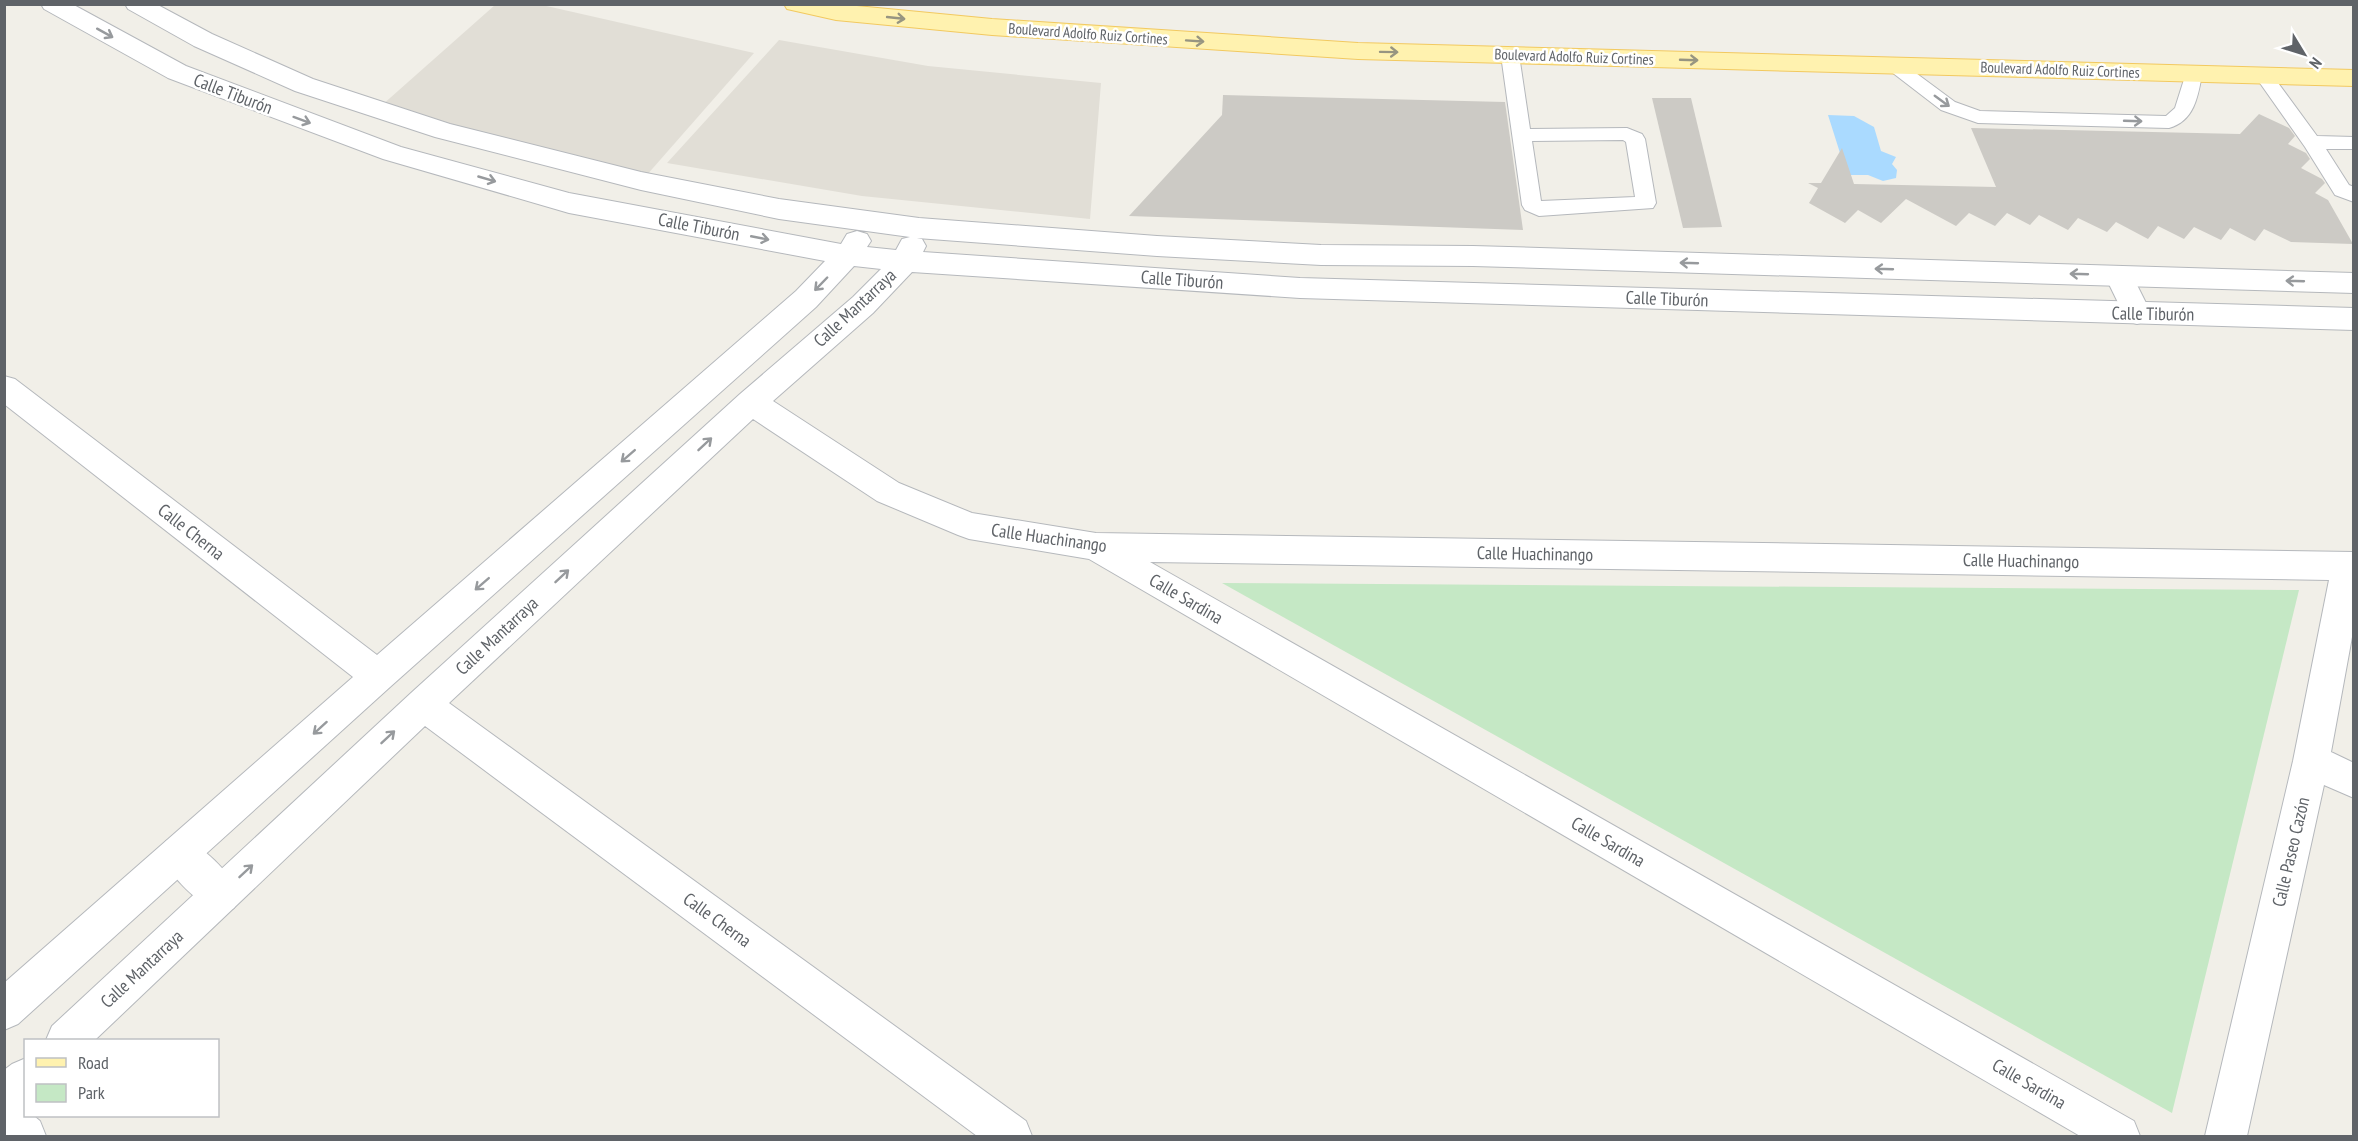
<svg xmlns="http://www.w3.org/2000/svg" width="2358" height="1141" font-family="'PT Sans Narrow',sans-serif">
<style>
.education{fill:#e1ded6}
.green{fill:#c5e8c5}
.water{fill:#aadaff}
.building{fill:#cccac5}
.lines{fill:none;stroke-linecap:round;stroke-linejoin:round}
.service-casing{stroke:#b5b8bc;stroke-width:2}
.minor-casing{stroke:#b5b8bc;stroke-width:2}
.tertiary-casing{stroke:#b5b8bc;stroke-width:2}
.primary-casing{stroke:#f2c960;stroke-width:2}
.service{fill:#fff;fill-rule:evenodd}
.minor{fill:#fff;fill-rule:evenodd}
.tertiary{fill:#fff;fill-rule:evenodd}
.primary{fill:#fff2af;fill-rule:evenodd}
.oneway{stroke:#979581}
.oneway2{stroke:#979a9d}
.labels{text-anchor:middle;stroke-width:5;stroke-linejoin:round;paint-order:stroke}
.far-street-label{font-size:15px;fill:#5f6368;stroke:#fff}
.street-label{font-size:18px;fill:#5f6368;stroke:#fff}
</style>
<rect width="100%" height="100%" fill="#f1efe8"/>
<g class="education">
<path d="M495,5H542L754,53L646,176L381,106Z"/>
<path d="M779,40L928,66L1101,83L1090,219L862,196L667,163Z"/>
</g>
<path class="green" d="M1222,583L2299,590L2172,1113Z"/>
<path class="water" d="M1828,115L1854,116L1874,127L1881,151L1896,157L1892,164L1897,170L1896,178L1883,181L1868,175H1847Z"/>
<g class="building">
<path d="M1223,95L1505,102L1523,230L1129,216L1222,115Z"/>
<path d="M1652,98H1691L1722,227L1683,228Z"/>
<path d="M2259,114L2289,128L2295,136L2288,144L2306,153L2310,159L2301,168L2322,179L2325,183L2315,193L2328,200L2353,244L2291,242L2264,229L2255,241L2230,228L2221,240L2194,227L2184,239L2158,226L2148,239L2116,222L2107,232L2078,218L2068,230L2039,215L2030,225L2007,213L1995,226L1969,213L1956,226L1906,199L1881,223L1858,210L1845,223L1809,203L1818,188L1808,183H1821L1842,148L1854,184L1996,187L1971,128L2240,134Z"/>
</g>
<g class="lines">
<defs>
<g id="service">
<path d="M1510,49L1516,51L1519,55L1530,129L1627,128L1642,134L1645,139L1656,203L1653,208L1539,216L1525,210L1522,205L1501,55L1504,51ZM1623,140L1626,142L1635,197L1541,201L1532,141Z"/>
<path d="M1895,60L1901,62L1955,102L1980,111L2166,116L2175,108L2187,70H2199L2202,74C2198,97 2194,121 2169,128L1978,123L1941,110L1889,70L1886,66L1889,62Z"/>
<path d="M2264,70L2270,72L2317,136L2354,137V149H2326L2349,185L2354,187V202L2335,195L2305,147L2255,76L2258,72Z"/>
</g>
<g id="minor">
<path d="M41,4H72L186,66L401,147L569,193L841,244L847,234L857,231L867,234L871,241L867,247L896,250L902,239L910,237L779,219L641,190L435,137L295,91L194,46L128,9L125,4H156L212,34L313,79L450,124L641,172L779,199L919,218L1157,236L1321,245L1473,246L2354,273V293L1473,266L1321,265L1157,256L917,238L922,239L926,246L923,252L1300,278L2354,308V330L1300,298L912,272L873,313L773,401L899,483L972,513L1096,533L2354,552V626L2331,752L2354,763V798L2324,785L2247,1136H2205L2293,761L2329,580L1150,562L2134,1121L2140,1136H2080L1089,559L969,539L958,535L877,501L753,419L449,703L1026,1121L1032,1136H977L425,726L95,1040H46L52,1026L411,693L740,394L853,297L881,269L854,266L816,307L390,687L18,1024L4,1030V983L353,677L4,404V376L15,379L377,655L796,291L825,261L569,213L383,159L168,78L44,9Z"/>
<path d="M26,1058V1116H34L40,1121L46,1136H4V1070L12,1064Z"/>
</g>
<g id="tertiary">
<path d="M2119,266L2129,269L2151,313L2147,321L2137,324L2127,321L2105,276L2109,269Z"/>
<path d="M179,836C202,845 230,872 240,895L234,908L221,914C199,905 170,876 160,854L166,841Z"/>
</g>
<path id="primary" d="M784,4H836L992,19L1358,43L2354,70V86L1358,59L992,35L836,20L787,9Z"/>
</defs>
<use href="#service" class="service-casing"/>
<use href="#minor" class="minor-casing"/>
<use href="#tertiary" class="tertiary-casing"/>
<use href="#primary" class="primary-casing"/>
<use href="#service" class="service"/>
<use href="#minor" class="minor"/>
<use href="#tertiary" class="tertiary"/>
<use href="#primary" class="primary"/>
</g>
<defs><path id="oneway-shaft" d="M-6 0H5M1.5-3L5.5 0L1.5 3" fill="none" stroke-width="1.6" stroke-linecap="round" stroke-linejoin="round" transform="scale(1.5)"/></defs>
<g class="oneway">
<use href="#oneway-shaft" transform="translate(896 18) rotate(6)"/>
<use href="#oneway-shaft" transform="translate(1195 41) rotate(4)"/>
<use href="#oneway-shaft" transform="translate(1389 52) rotate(1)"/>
<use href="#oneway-shaft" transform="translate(1689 60) rotate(2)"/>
</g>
<g class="oneway2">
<use href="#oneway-shaft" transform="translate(105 33) rotate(29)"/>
<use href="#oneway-shaft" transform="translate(1942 101) rotate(36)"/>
<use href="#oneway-shaft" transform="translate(302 120) rotate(20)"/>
<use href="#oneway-shaft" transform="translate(2133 121) rotate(2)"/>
<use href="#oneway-shaft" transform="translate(487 179) rotate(16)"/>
<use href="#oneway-shaft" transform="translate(760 238) rotate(11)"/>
<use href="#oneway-shaft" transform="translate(1689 263) rotate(-178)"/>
<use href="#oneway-shaft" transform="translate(1884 269) rotate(-178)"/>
<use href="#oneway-shaft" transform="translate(2079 274) rotate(-178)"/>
<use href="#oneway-shaft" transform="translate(2295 281) rotate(-178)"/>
<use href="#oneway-shaft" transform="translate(821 284) rotate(134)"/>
<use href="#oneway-shaft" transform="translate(705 444) rotate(-43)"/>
<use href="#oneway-shaft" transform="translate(628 456) rotate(139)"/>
<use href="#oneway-shaft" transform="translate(562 576) rotate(-43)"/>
<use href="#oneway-shaft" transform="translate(482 584) rotate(139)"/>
<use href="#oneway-shaft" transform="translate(320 728) rotate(138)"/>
<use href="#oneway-shaft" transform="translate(388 737) rotate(-43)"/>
<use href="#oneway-shaft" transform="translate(246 871) rotate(-43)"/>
</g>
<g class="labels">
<g class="far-street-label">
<text transform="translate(1088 34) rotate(4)" y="5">Boulevard Adolfo Ruiz Cortines</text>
<text transform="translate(1574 57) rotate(2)" y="5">Boulevard Adolfo Ruiz Cortines</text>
<text transform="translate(2060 70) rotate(2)" y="5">Boulevard Adolfo Ruiz Cortines</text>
</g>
<g class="street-label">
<text transform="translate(233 94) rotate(21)" y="6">Calle Tiburón</text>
<text transform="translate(699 227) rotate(11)" y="6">Calle Tiburón</text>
<text transform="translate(1182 280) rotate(4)" y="6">Calle Tiburón</text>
<text transform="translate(1667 299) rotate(2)" y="6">Calle Tiburón</text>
<text transform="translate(855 308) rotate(-43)" y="6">Calle Mantarraya</text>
<text transform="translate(2153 314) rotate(1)" y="6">Calle Tiburón</text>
<text transform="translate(191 532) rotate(38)" y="6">Calle Cherna</text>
<text transform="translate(1049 538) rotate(8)" y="6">Calle Huachinango</text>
<text transform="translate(1535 554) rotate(1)" y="6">Calle Huachinango</text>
<text transform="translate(2021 561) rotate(1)" y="6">Calle Huachinango</text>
<text transform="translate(1186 599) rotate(30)" y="6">Calle Sardina</text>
<text transform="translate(497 636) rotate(-43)" y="6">Calle Mantarraya</text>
<text transform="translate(1608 842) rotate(30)" y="6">Calle Sardina</text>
<text transform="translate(2291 852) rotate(-77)" y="6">Calle Paseo Cazón</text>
<text transform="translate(717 920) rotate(36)" y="6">Calle Cherna</text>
<text transform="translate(142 969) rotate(-43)" y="6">Calle Mantarraya</text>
<text transform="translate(2029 1084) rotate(30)" y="6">Calle Sardina</text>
</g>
</g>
<rect width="2358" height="1141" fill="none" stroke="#5f6368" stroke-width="12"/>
<rect x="24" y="1039" width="195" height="78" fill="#ffffff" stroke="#bfc1c3" stroke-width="1.5"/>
<rect x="36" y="1058" width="30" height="9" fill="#fff2af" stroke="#bfc1c3" stroke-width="1.5"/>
<text x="78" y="1069" font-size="18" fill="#5f6368">Road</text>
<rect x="36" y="1084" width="30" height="18" fill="#c5e8c5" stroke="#bfc1c3" stroke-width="1.5"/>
<text x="78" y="1099" font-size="18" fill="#5f6368">Park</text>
<g transform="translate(2304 54) rotate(128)" stroke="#ffffff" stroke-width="4.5" paint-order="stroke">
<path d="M0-4.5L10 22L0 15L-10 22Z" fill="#5f6368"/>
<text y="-9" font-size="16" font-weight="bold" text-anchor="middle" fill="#5f6368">N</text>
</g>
</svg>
